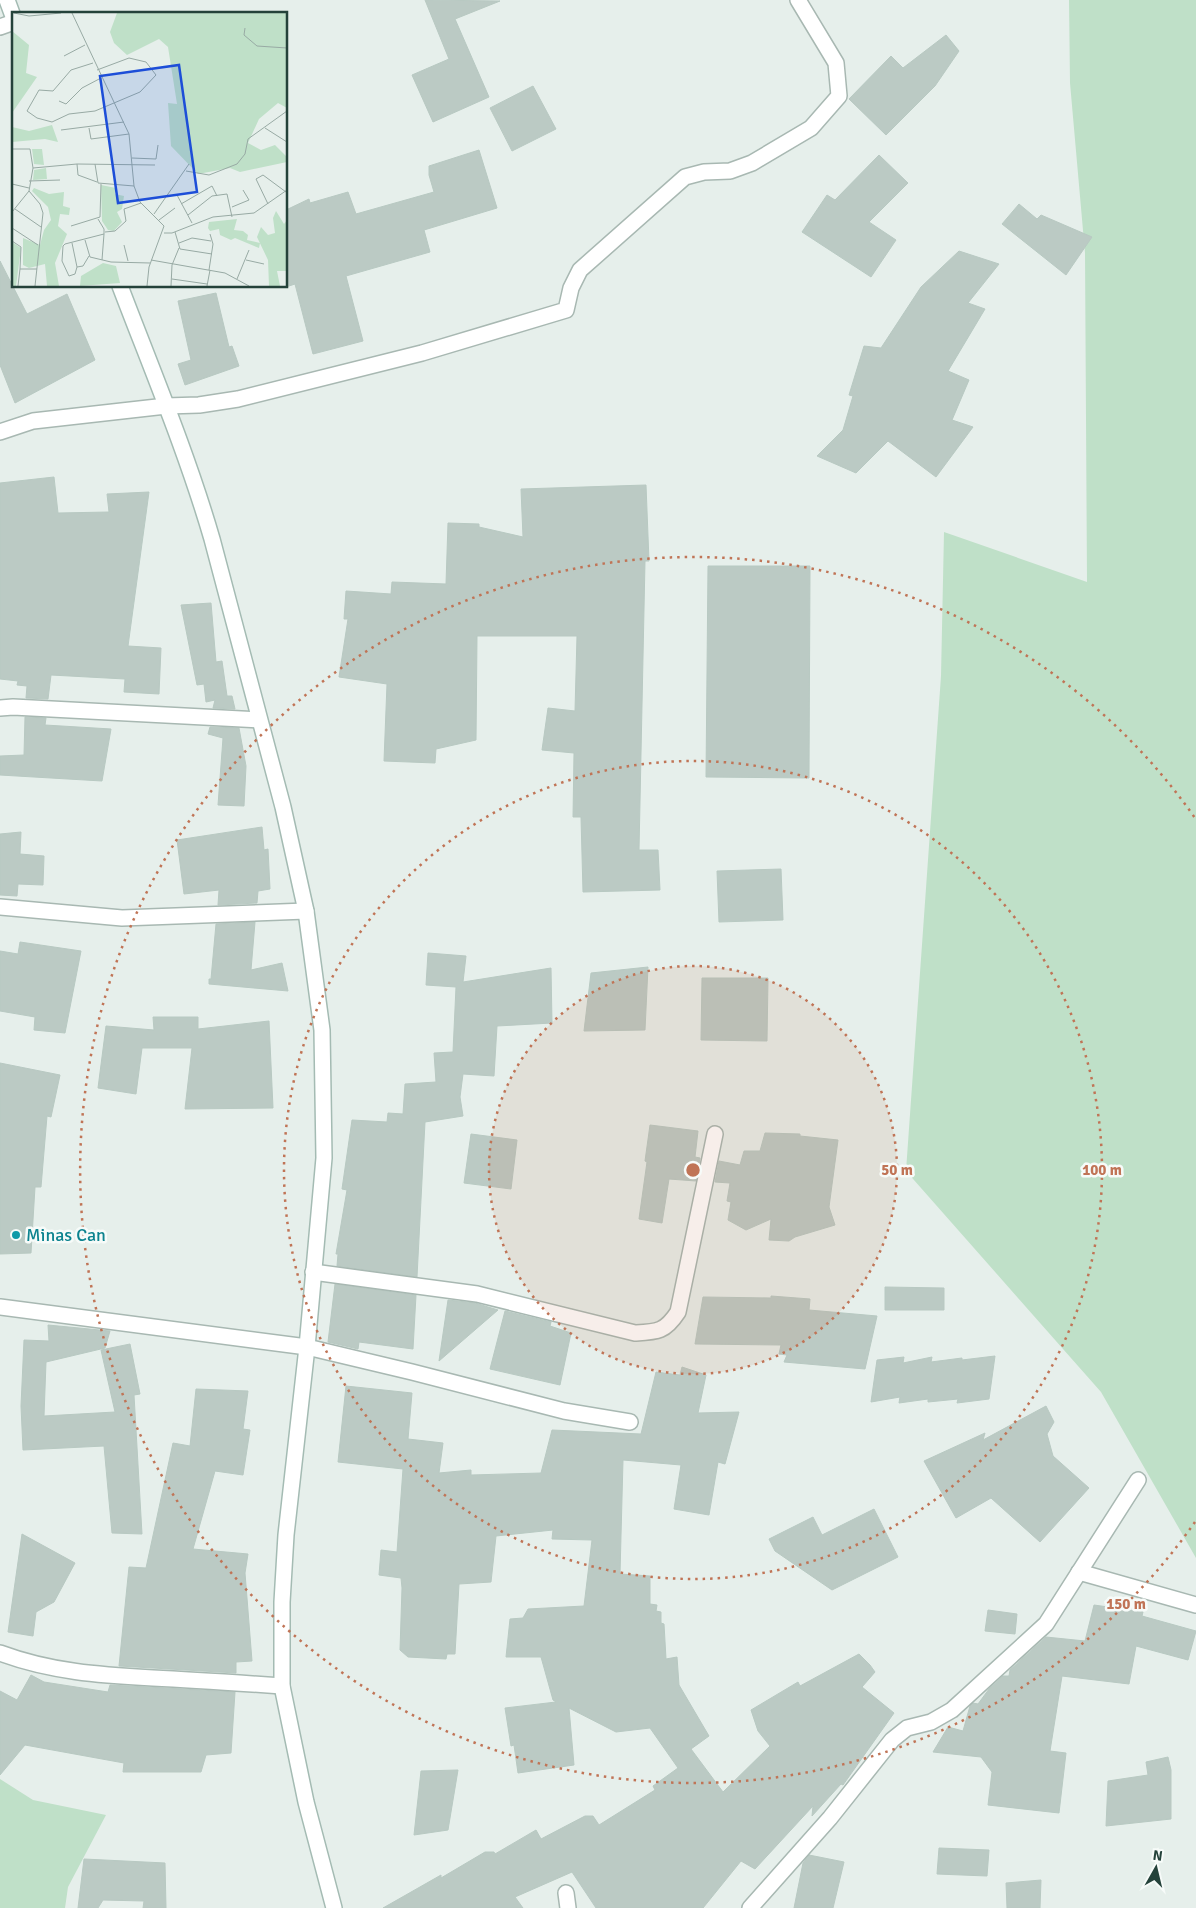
<svg xmlns="http://www.w3.org/2000/svg" width="1196" height="1908" font-family="Signika,sans-serif">
<style>
.green{fill:#bfe0c8}
.building{fill:#bbcac4;stroke:#b8c9c2}
.lines{fill:none;stroke-linecap:round;stroke-linejoin:round}
.minor-casing{stroke:#a8b8b2;stroke-width:18}
.secondary-casing{stroke:#a4bbb3;stroke-width:18}
.minor{stroke:#fff;stroke-width:15}
.secondary{stroke:#fff;stroke-width:15}
.ring{fill:none;stroke:#c07456;stroke-width:2.5;stroke-dasharray:2.5 5}
.culture-dot{fill:#0f9aa8;stroke:#f7fbf9;stroke-width:2}
.labels{text-anchor:middle;stroke-width:5;stroke-linejoin:round;paint-order:stroke}
.culture-label{font-size:18px;fill:#0d838f;stroke:#f7fbf9;text-anchor:start}
.inset-road{fill:none;stroke:#98aaa4;stroke-width:1}
.view{fill:#1d4ed8;fill-opacity:0.15;stroke:#1d4ed8;stroke-width:2.5}
.inset-edge{fill:none;stroke:#24423a;stroke-width:2.5}
.centre{fill:#c07456;stroke:#f7fbf9;stroke-width:2.5}
.ring-label{font-size:15px;text-anchor:middle;font-weight:bold;fill:#c07456;stroke:#f7fbf9;stroke-width:5;stroke-linejoin:round;paint-order:stroke}
</style>
<rect width="100%" height="100%" fill="#e6efeb"/>
<g class="green">
<path d="M1069,0H1196V1558L1101,1392L906,1171L941,676L944,532L1087,582L1085,253L1070,83Z"/>
<path d="M0,1779L33,1800L106,1815L68,1887L65,1908H0Z"/>
</g>
<g class="building">
<path d="M425,0L500,1L455,19L489,97L433,122L412,75L449,59Z"/>
<path d="M946,35L959,51L935,86L886,135L849,99L891,56L903,68Z"/>
<path d="M533,86L556,129L512,151L490,108Z"/>
<path d="M479,150L497,208L424,230L430,252L346,276L363,341L313,354L295,284L286,287V210L309,199L310,203L348,192L356,214L434,192L429,175V166Z"/>
<path d="M879,155L908,183L869,222L896,240L871,277L802,232L827,195L835,200Z"/>
<path d="M1019,204L1037,219L1041,215L1092,237L1066,275L1002,224Z"/>
<path d="M959,251L999,264L968,303L985,309L948,371L969,380L952,420L973,427L936,477L888,441L856,473L817,456L843,430L853,396L849,395L864,346L881,348L921,287Z"/>
<path d="M0,261L27,314L67,294L95,360L15,403L0,365Z"/>
<path d="M216,293L229,347L232,346L239,366L185,385L178,364L191,360L178,301Z"/>
<path d="M54,477L58,513L109,512L107,494L149,492L128,646L161,648L159,694L124,692L125,679L51,675L48,699L26,698L27,686L17,685L18,681L0,679V483Z"/>
<path d="M646,485L649,561H645L639,850H658L660,890L583,892L581,817H573L574,753L542,750L548,708L575,711L577,636H477L476,740L436,749L435,763L384,761L387,684L339,677L348,619H344L346,591L391,594L392,582L446,584L448,523L479,524V527L523,537L521,489Z"/>
<path d="M708,566H810L809,778L706,777Z"/>
<path d="M211,603L216,662L222,661L227,696H232L235,709L213,708L215,700L206,702L204,684L197,685L181,605Z"/>
<path d="M25,717L46,718L45,725L111,729L102,781L0,775V756L24,755Z"/>
<path d="M210,727L239,728L246,766L244,806L218,805L223,738L208,734Z"/>
<path d="M262,827L264,850L268,849L270,889L258,891L257,903L218,905L219,890L184,894L177,840Z"/>
<path d="M21,832L20,854L44,856L43,885L18,884L17,896L0,895V834Z"/>
<path d="M781,869L783,920L719,922L717,871Z"/>
<path d="M255,922L251,970L282,963L288,991L209,984V979H211L216,924Z"/>
<path d="M20,942L81,951L65,1033L34,1030L35,1017L0,1011V951L18,954Z"/>
<path d="M428,953L466,956L463,982L551,968L552,1023L497,1026L494,1076L463,1074L460,1097L463,1116L425,1122L417,1277L337,1266L338,1254H336L347,1190L342,1189L352,1120L387,1122L388,1113L403,1114L405,1084L436,1082L434,1053L453,1052L456,987L426,985Z"/>
<path d="M648,967L645,1030L584,1031L591,973Z"/>
<path d="M702,978H768L767,1041L701,1040Z"/>
<path d="M153,1017H198V1029L269,1021L273,1108L185,1109L192,1048H142L136,1094L98,1088L106,1026L154,1030Z"/>
<path d="M0,1063L60,1075L51,1117L47,1116L41,1187H35L31,1253L0,1254Z"/>
<path d="M650,1125L698,1131L695,1157L700,1158L696,1181L669,1179L662,1223L639,1219L647,1162L645,1161Z"/>
<path d="M765,1133L800,1134V1136L838,1140L829,1207L835,1225L795,1237L789,1241L769,1240L771,1219L746,1230L728,1220L731,1202L727,1201L730,1183L715,1182L719,1161L740,1165L744,1151H760Z"/>
<path d="M471,1134L517,1140L511,1189L464,1183Z"/>
<path d="M335,1284L416,1295L413,1349L359,1342L358,1349L328,1342Z"/>
<path d="M885,1287L944,1288V1310H885Z"/>
<path d="M771,1296L810,1299L809,1310L877,1316L865,1369L784,1362L787,1355L779,1354L781,1345L695,1344L703,1297L771,1298Z"/>
<path d="M448,1300L475,1303L498,1310L439,1361Z"/>
<path d="M505,1311L551,1322L550,1326L571,1333L560,1385L490,1369Z"/>
<path d="M48,1325L110,1331L105,1348L46,1362L44,1416L115,1412L101,1350L130,1344L140,1394L134,1395L142,1534L112,1533L104,1446L23,1450L21,1406L24,1340L49,1341Z"/>
<path d="M995,1356L989,1399L957,1403L958,1399L928,1402V1399L899,1403L900,1397L871,1402L877,1360L904,1357L903,1363L932,1357L931,1362L962,1358V1360Z"/>
<path d="M682,1367L706,1375L698,1413L739,1412L725,1464L718,1462L709,1515L674,1509L681,1465L623,1460L620,1574L650,1576V1604L657,1605L656,1611L661,1612V1623L664,1624L666,1659L677,1657L679,1685L709,1736L691,1749L723,1792L770,1746L758,1731L751,1710L798,1682L800,1686L859,1654L870,1665L875,1672L862,1687L894,1713L843,1785L841,1784L812,1816L813,1806L755,1869L741,1861L703,1908H596L572,1872L515,1897L523,1908H383L441,1875V1878L485,1852H494L495,1854L536,1830L541,1839L585,1816H593L599,1825L655,1790L653,1786L678,1768L650,1728L616,1732L569,1708L574,1765L518,1773L514,1745L511,1746L505,1708L556,1702L553,1700L541,1657H506L510,1619L523,1618L528,1609L584,1606L592,1540L552,1539L553,1530L496,1536L491,1582L459,1584L455,1654H447L446,1659L408,1657L400,1650L402,1588L401,1578L379,1575L381,1550L397,1552L403,1469L338,1462L346,1386L412,1393L408,1439L443,1443L439,1473L471,1470V1475L541,1473L552,1430L641,1434L656,1372L680,1375Z"/>
<path d="M196,1389L248,1391L243,1429L250,1430L243,1475L215,1471L193,1549L248,1554L245,1573L252,1661L236,1662V1673L119,1666L129,1567L146,1568L173,1443L190,1446Z"/>
<path d="M1046,1406L1054,1422L1047,1434L1053,1456L1089,1488L1040,1542L991,1498L956,1518L924,1461L985,1433L983,1440Z"/>
<path d="M874,1509L898,1557L832,1590L775,1551L769,1539L813,1517L822,1535Z"/>
<path d="M22,1534L75,1563L54,1602L36,1612L33,1636L8,1632Z"/>
<path d="M1094,1605L1143,1612L1142,1616L1196,1631L1188,1660L1136,1646L1129,1684L1062,1676L1050,1751L1066,1753L1059,1813L988,1805L992,1772L981,1757L933,1752L948,1727L963,1731L970,1706L973,1703L978,1704L989,1689L1003,1676H1009L1010,1670L1046,1637L1085,1641Z"/>
<path d="M988,1610L1017,1614L1015,1634L985,1631Z"/>
<path d="M31,1675L44,1682L108,1692L110,1685L235,1692L231,1753L206,1755L201,1772H123L124,1763L25,1745L0,1775V1691L17,1700Z"/>
<path d="M1168,1757L1171,1770V1819L1106,1826L1108,1781L1148,1775L1146,1762Z"/>
<path d="M458,1770L448,1830L414,1835L421,1771Z"/>
<path d="M939,1848L989,1850L987,1876L937,1874Z"/>
<path d="M809,1855L844,1862L833,1908H794L803,1863Z"/>
<path d="M84,1859L165,1863L166,1908H143L144,1901L103,1900L98,1908H78Z"/>
<path d="M1041,1880L1040,1908H1007L1006,1883Z"/>
</g>
<g class="lines">
<defs>
<g id="minor">
<path d="M0,27L14,22"/>
<path d="M0,432L33,421L166,406L199,405L238,399L422,353L566,310L571,288L580,270L685,177L704,172L730,171L752,163L811,128L839,96L836,63L798,0"/>
<path d="M0,708L13,707L259,720"/>
<path d="M0,907L122,918L306,911"/>
<path d="M313,1272L477,1294L635,1333C657,1332 665,1332 678,1312L715,1134"/>
<path d="M0,1307L307,1347L412,1372L564,1411L630,1422"/>
<path d="M1079,1572L1196,1605"/>
<path d="M0,1653C51,1672 100,1675 153,1678C196,1680 239,1683 282,1686"/>
<path d="M566,1893L568,1908"/>
<path d="M750,1908L830,1818L892,1740L907,1728L931,1722L952,1710L1046,1624L1138,1480"/>
</g>
<g id="secondary">
<path d="M7,0L14,19"/>
<path d="M120,286C152,370 187,453 212,539L283,807L306,911L322,1030L324,1158L307,1347L286,1535L282,1602V1686L306,1802L334,1908"/>
</g>
</defs>
<use href="#minor" class="minor-casing"/>
<use href="#secondary" class="secondary-casing"/>
<use href="#minor" class="minor"/>
<use href="#secondary" class="secondary"/>
</g>
<circle cx="693" cy="1170" r="204" fill="#c07456" fill-opacity=".12"/>
<g class="ring">
<circle cx="693" cy="1170" r="204"/>
<circle cx="693" cy="1170" r="409"/>
<path d="M1195 1522A613 613 0 1 1 1195 818"/>
</g>
<circle class="culture-dot" cx="16" cy="1235" r="5"/>
<g class="labels">
<g class="culture-label">
<text x="26" y="1241">Minas Can</text>
</g>
</g>
<g transform="translate(12 12)">
<rect width="275" height="275" fill="#e6efeb"/>
<path d="M105,1H275V96L266,91L247,107L236,131L249,138L263,133L275,145V150L228,160L218,156L186,162L159,134L156,91L165,92L156,35L147,27L115,43L102,31L98,20ZM0,19L17,33L14,61L25,65L0,101ZM40,113L46,130L33,127L0,130V115L17,119ZM20,137H30L32,153L22,152ZM34,156L35,167L21,168L22,158ZM89,173L104,176L103,182L112,184L110,197L105,200L110,210L102,219L96,218L90,209ZM22,176L37,182L52,180L51,194L58,196L57,203L48,202L46,214L55,222L43,251L47,274H35L33,252L17,256L11,253V226L28,233L32,218L39,208L36,195L20,179ZM264,199L272,212L275,208V259H265L268,274H257L256,248L245,225L249,215L256,223L263,221L261,206ZM225,207L222,218L231,219L236,223L235,228L248,231L247,236L223,226L219,228L208,223L207,217L198,219L196,216L197,210ZM0,230L9,236L4,274H0ZM91,251L104,254L108,271L68,274L69,264Z" fill="#bfe0c8"/>
<path class="inset-road" d="M2,1L17,4L49,1M60,1L117,122L122,174L128,190L152,214L137,255L135,274M233,16L232,23L245,34L275,36M52,44L73,33M81,51L59,58L41,79L27,78L15,99L25,106L40,110L57,102L83,99L128,80L144,63L134,50L117,46L85,58M47,89L54,92L70,76L89,66M77,116L79,127L117,122M253,116L275,130M49,118L112,110M0,137H18L21,156L17,179L0,200M120,146L144,147L146,133M65,152L66,163L85,170M83,152L86,171L122,174M21,156L65,152L143,153M174,159L197,163L225,152L233,142L236,127L275,99M17,169L48,168M0,172L17,176M17,179L28,192L31,201L23,274M165,183L180,211M169,192L200,174L205,184M256,192L244,167L251,163L274,180M220,195L237,188L231,178M3,197L29,215M142,202L177,152M176,203L200,184L215,182L220,205M147,208L163,196M59,214L88,205L89,172M0,216L26,233M93,220L103,219L114,209L112,197L129,191M163,220L168,237L200,242M152,221H160L201,205L242,201L275,178M73,228L78,245L99,250L138,251M0,229L9,235L8,257M60,231L65,255L63,262L57,264L50,249L51,234L53,232L92,222V217L86,207M167,231L180,226L199,229M112,233L116,249M90,248L92,222M139,248L213,261L237,274M234,248L252,252M65,255L71,254L77,244M197,258L201,232L198,222M160,267L195,272M225,267L237,238M6,274L8,257H25M159,274L160,253L167,236M195,274L198,258"/>
<path class="view" d="M167,53L185,180L106,191L88,64Z"/>
<rect width="275" height="275" class="inset-edge"/>
</g>
<circle cx="693" cy="1170" r="8" class="centre"/>
<g class="ring-label">
<text x="897" y="1175">50 m</text>
<text x="1102" y="1175">100 m</text>
<text x="1126" y="1609">150 m</text>
</g>
<g transform="translate(1156 1868) rotate(8)" stroke="#f7fbf9" stroke-width="4" paint-order="stroke">
<path d="M0-4L9 19L0 12L-9 19Z" fill="#24423a"/>
<text y="-8" font-size="14" font-weight="bold" text-anchor="middle" fill="#24423a">N</text>
</g>
</svg>
